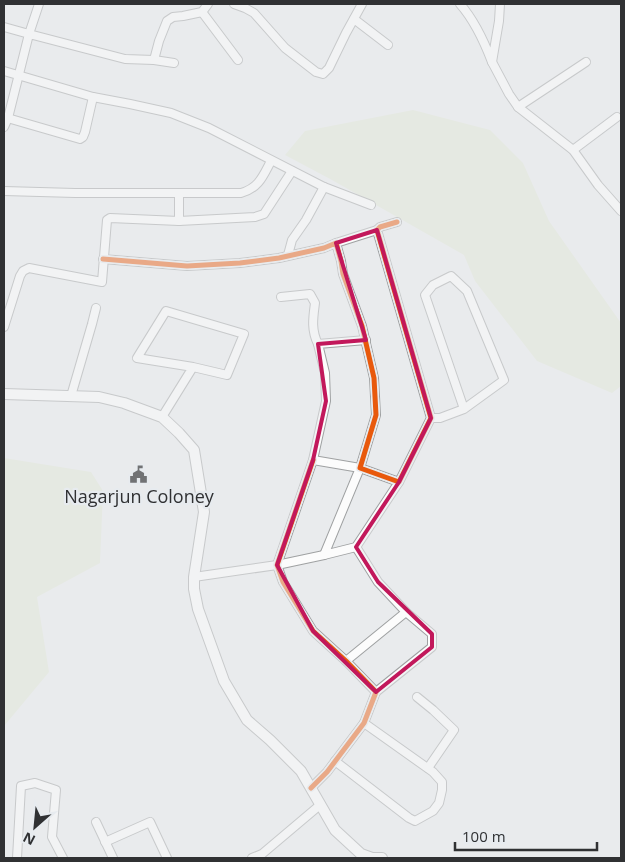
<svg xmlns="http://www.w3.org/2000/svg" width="625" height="862" font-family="'Open Sans',sans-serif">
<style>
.green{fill:#e1e6d6}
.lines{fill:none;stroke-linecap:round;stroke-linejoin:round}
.minor-casing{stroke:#9fa1a2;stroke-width:10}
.secondary-casing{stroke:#9fa1a2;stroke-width:12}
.minor{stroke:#fcfcfc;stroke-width:8}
.secondary{stroke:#fcfcfc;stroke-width:10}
.cycleway-casing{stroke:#e7ebef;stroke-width:8}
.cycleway{stroke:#e8590c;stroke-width:5}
.marked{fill:none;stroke:#c2185b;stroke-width:4;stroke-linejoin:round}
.labels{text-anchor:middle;stroke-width:4.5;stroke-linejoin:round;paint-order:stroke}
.poi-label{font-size:18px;fill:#303133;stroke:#e7ebef}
</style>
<rect width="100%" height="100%" fill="#e9ebed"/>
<g class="green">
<path d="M413,110L490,130L523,163L549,221L621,323V386L612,393L537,361L475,281L464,255L332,180L285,155L305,131Z"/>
<path d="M4,458L91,472L103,491L100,563L37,597L49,672L4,726Z"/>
</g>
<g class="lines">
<defs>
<g id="minor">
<path d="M234,4L245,8L254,13L285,48L316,72L323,74L329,68L346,33L362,4"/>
<path d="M460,4C475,21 484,41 492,62L499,21L500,4"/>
<path d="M202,12L238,60"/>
<path d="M354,19L388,45"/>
<path d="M4,27L29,34L39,4"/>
<path d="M154,60L159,41L167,21L173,17L183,16L202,12L208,4"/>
<path d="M492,62L509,94L518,107L573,150L598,185L621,211"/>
<path d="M4,71L93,97L85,132L83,137L80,139L4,117"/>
<path d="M93,97L130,104L171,113L209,128L324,187L371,205"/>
<path d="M518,107L586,62"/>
<path d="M4,127L8,118L29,34L125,59L154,60L174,63"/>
<path d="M573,150L617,117"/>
<path d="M4,191L75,193H179V221L255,217L264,214L292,171"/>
<path d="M179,193H241C259,188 263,176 271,161"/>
<path d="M336,243L377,230"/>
<path d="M288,255L292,240L306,220L324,187"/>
<path d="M103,259L187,266L240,263L279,258L324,248L336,243L341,261L343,274L362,326L374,378L376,415L360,468L399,482L431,418L377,230L380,227L397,222"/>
<path d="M281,297L310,294L315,303C313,318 311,330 318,344"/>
<path d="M4,327L20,276L23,271L29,268L102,282L107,220L110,218L179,221"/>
<path d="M366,340L318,344L325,373L326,401L313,460L360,468L324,555L356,547L399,482"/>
<path d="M71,396L92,324L96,308"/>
<path d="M162,417L193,367L227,375L244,334L166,311L137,358L193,367"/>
<path d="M431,418H440L464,409L425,295L433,285L451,276L467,291L504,380L464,409"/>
<path d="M356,547L378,582L406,612L432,634V647L376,692"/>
<path d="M194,577L277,565L324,555"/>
<path d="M346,661L406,612"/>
<path d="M417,697L433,710L454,730L428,768"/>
<path d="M335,761L409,818L415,821L433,811L439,803L442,790V782L433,772L364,723"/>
<path d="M311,788L327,772L364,723L376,692L346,661L313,631L283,582L277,565L313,460"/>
<path d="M96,822L113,858"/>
<path d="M105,842L150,822L167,858"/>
<path d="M17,858L21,786L35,783L56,790L52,837L63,858"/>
<path d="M252,858L262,854L320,805"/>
</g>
<path id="secondary" d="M4,394L99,397L124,403L162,417L179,433L194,450L204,512L194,577V589L198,609L224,681L247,720L270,740L301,771L335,830L361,854L372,858H382"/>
</defs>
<use href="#minor" class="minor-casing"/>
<use href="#secondary" class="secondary-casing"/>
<use href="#minor" class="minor"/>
<use href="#secondary" class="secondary"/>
<defs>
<g id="cycleway">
<path d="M103,259L187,266L240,263L279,258L324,248L336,243L341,261L343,274L362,326L374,378L376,415L360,468L399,482L431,418L377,230L380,227L397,222"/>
<path d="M311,788L327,772L364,723L376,692L346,661L313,631L283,582L277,565L313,460"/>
</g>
</defs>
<use href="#cycleway" class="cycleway-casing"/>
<use href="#cycleway" class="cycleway"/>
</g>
<path d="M0 0H625V862H0ZM377,230L431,418L399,482L356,547L378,582L432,634V647L376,692L313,631L277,565L313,460L326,401L318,344L366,340L336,243Z" fill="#e9ebed" fill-opacity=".55" fill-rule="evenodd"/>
<path class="marked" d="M377,230L431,418L399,482L356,547L378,582L432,634V647L376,692L313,631L277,565L313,460L326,401L318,344L366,340L336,243Z"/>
<defs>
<symbol id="civic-bare" viewBox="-9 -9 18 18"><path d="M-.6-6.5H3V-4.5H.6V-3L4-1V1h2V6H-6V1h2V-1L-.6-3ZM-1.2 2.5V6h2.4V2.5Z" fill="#717274" stroke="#e7ebef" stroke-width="2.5" paint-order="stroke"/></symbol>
</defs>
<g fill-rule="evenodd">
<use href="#civic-bare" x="126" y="462" width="25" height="25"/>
</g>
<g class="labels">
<g class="poi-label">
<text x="139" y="503">Nagarjun Coloney</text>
</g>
</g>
<rect width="625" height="862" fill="none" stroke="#303133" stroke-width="10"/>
<g transform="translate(35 827) rotate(207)" stroke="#e7ebef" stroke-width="4" paint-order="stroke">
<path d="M0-4L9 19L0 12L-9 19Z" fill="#303133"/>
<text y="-8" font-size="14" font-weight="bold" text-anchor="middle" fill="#303133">N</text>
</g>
<path d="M455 842v8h142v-8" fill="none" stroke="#303133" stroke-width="2.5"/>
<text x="462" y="842" font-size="15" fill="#303133" stroke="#e7ebef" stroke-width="4" paint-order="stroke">100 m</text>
</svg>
